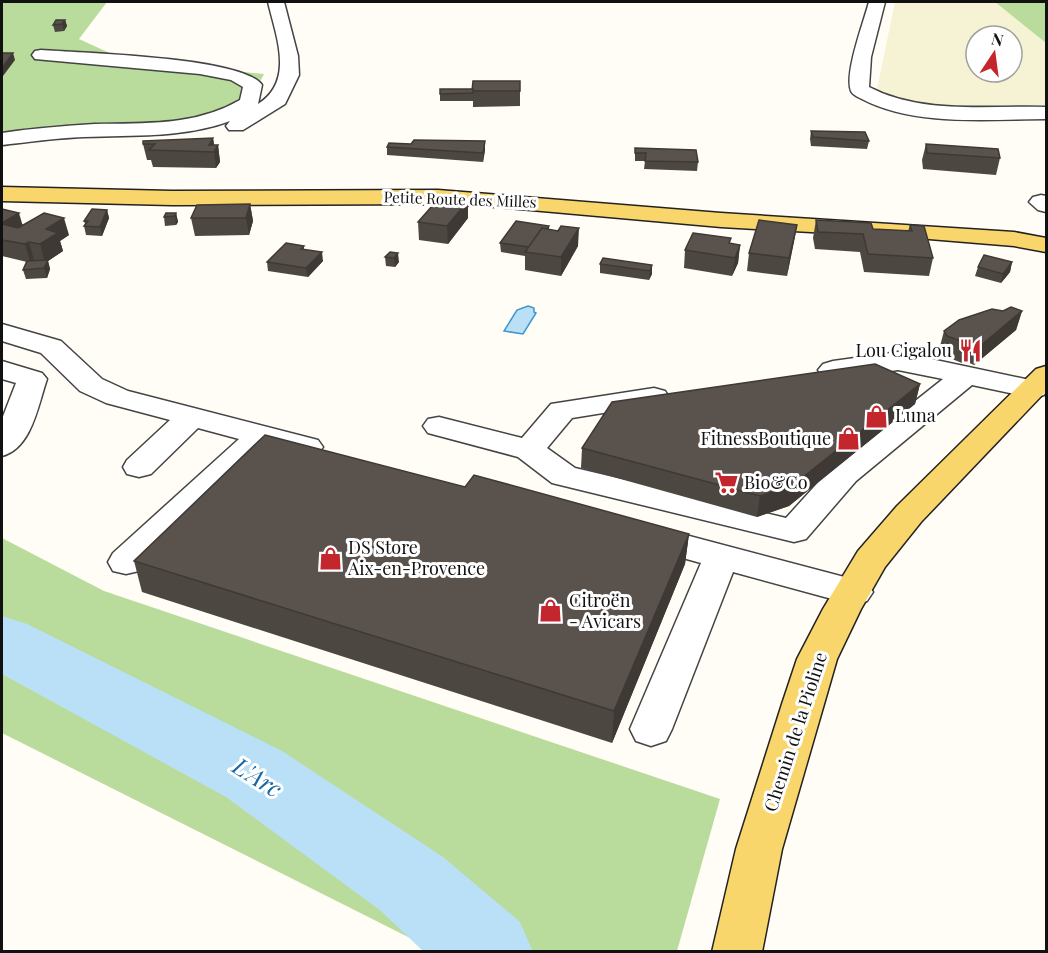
<svg xmlns="http://www.w3.org/2000/svg" width="1048" height="953" font-family="'Playfair Display',serif">
<style>
.farmland{fill:#f6f3d4;fill-rule:evenodd}
.forest{fill:#b9dc9c}
.water{fill:#b9e0f7;stroke:#3f96cf;stroke-width:1.5}
.lines{fill:none;stroke-linecap:round;stroke-linejoin:round}
.river{fill:#b9e0f7;fill-rule:evenodd}
.minor-casing{stroke:#444;stroke-width:3}
.major-casing{stroke:#222;stroke-width:3}
.minor{fill:#fff;fill-rule:evenodd}
.major{fill:#f9d66b;fill-rule:evenodd}
.wall{fill:#4d4742}
.shaded-wall{fill:#3f3936}
.building{fill:#5a524d;stroke:#3f3936;stroke-width:1.5}
.labels{text-anchor:middle;stroke-width:6;stroke-linejoin:round;paint-order:stroke}
.far-street-label{font-size:15px;fill:#111;stroke:#fff}
.poi-label{font-size:18px;fill:#111;stroke:#fff;text-anchor:start}
.street-label{font-size:18px;fill:#111;stroke:#fff}
.near-water-label{font-size:24px;font-style:italic;fill:#1768a6;stroke:#fff}
</style>
<rect width="100%" height="100%" fill="#fffdf5"/>
<path class="farmland" d="M895,2H995L1046,43V110L898,103L876,94ZM976,36H1012V72H976Z"/>
<g class="forest">
<path d="M2,2H107L79,39L125,60L264,74L243,113L192,130L2,131Z"/>
<path d="M995,2H1046V43Z"/>
<path d="M2,538L104,591L720,799L677,951H433L420,943L2,733Z"/>
</g>
<path class="water" d="M528,306L534,308V312L536,313L523,334L504,331L517,310Z"/>
<g class="lines">
<path class="river" d="M2,616L27,624L282,751L443,857L520,922L533,952H424L381,911L226,797L2,674Z"/>
<defs>
<g id="minor">
<path d="M268,2H284L298,56L299,75L285,104L243,130H229L226,126L230,121C184,138 134,135 84,137C56,138 29,142 2,145V133C33,128 64,126 95,124C145,123 195,126 240,100L243,87L231,80L200,74L35,59L32,55L35,51L41,50C80,53 243,57 262,85L258,104C295,81 276,36 268,2Z"/>
<path d="M869,2H885L871,57L869,87C923,115 988,105 1046,107V119C988,119 915,127 862,99C858,97 853,95 851,91C844,74 864,21 869,2Z"/>
<path d="M1041,195L1046,196V212L1038,210L1029,202L1033,197Z"/>
<path d="M2,324L61,341L102,379L128,391L318,440L323,447L318,454L307,457L267,446L139,571L126,574L113,571L108,562L113,553L239,439L198,428L151,474L139,477L127,474L123,467L127,460L170,420L106,403L80,391L41,353L2,341Z"/>
<path d="M898,352L1044,383L1046,391L1044,395L1033,398L972,385L856,481L806,539L794,542L552,483L518,457L428,433L423,426L428,419L439,417L522,438L551,404L654,388L665,391L669,397L665,403L572,418L547,448L575,468L786,518L832,467L943,379L898,370L833,379L823,376L818,370L823,364L833,361Z"/>
<path d="M2,361L42,373L47,379C38,405 32,448 2,456V419L16,383L2,379Z"/>
<path d="M644,524L867,583L873,592L867,601L854,605L733,572L672,729L666,741L651,746L636,741L630,729L701,563L632,544L626,536L632,528Z"/>
</g>
<g id="major">
<path d="M2,187L172,191L438,190L721,213L1014,232L1046,238V252L1014,246L917,238L721,227L497,207L438,204L172,205L2,201Z"/>
<path d="M1046,366V391L921,522L885,567L861,609L837,659L824,704L782,849L762,952H712L736,849L782,704L797,659L823,609L858,551L897,506L1036,369Z"/>
</g>
</defs>
<use href="#minor" class="minor-casing"/>
<use href="#major" class="major-casing"/>
<use href="#minor" class="minor"/>
<use href="#major" class="major"/>
</g>
<g class="wall">
<path d="M65,20L67,26L64,31L55,32L53,25Z"/>
<path d="M520,81V106L473,107V101H440V94Z"/>
<path d="M811,131L869,141L867,149L811,146L810,139Z"/>
<path d="M213,138L214,145H218L220,162L216,168L153,167L151,160H147L143,144Z"/>
<path d="M926,144L1000,158L996,175L923,169L922,160Z"/>
<path d="M387,147L485,150L483,162L387,155Z"/>
<path d="M635,148L698,162L697,171L644,169L645,161H635Z"/>
<path d="M468,201V218L448,244L419,240L418,222Z"/>
<path d="M250,204L253,221L249,235L195,236L191,218Z"/>
<path d="M2,209L23,225L69,235L60,241L63,251L48,261L50,269L47,278L26,279L23,270L27,262L2,256Z"/>
<path d="M107,210L109,218L102,236L86,235L84,226L85,224L84,221Z"/>
<path d="M176,213L178,222L176,225L165,226L164,217Z"/>
<path d="M816,220L873,229L908,231L910,225L933,258L929,276L864,272L860,252L815,249L813,238Z"/>
<path d="M797,225L787,276L747,271L749,253Z"/>
<path d="M549,226V229L578,246L561,276L525,270V256L501,252L500,243Z"/>
<path d="M730,243L740,245L738,263L732,276L684,268L685,250Z"/>
<path d="M304,246V249L323,261L308,277L268,271L267,262Z"/>
<path d="M390,252L399,262L395,267L386,266L385,257Z"/>
<path d="M1012,262L1010,272L1001,283L975,276L978,267Z"/>
<path d="M600,264L652,265V274L649,280L600,273Z"/>
<path d="M1003,311H1022L1016,330L974,365L965,361L962,363L942,355L939,350L944,331Z"/>
<path d="M920,384L915,404L789,506L757,517L581,468L582,448Z"/>
<path d="M465,487L689,534L685,564L612,743L142,592L134,561Z"/>
</g>
<g class="shaded-wall">
<path d="M65,20L67,26L64,31L62,24Z"/>
<path d="M13,53L15,60L3,76L2,68Z"/>
<path d="M213,138L215,150L218,145L220,162L216,168L214,152L209,145Z"/>
<path d="M485,141V150L483,162V153Z"/>
<path d="M468,201V218L448,244L447,226Z"/>
<path d="M250,204L253,221L249,235L246,218Z"/>
<path d="M107,210L109,218L102,236L100,227Z"/>
<path d="M19,213L24,230L6,241L2,223Z"/>
<path d="M176,213L178,222L176,225L175,216Z"/>
<path d="M64,218L69,235L60,241L63,251L48,261L50,269L47,278L44,268L45,262L40,244L46,229Z"/>
<path d="M797,225L794,242L787,276L789,258Z"/>
<path d="M579,228L578,246L561,276V257Z"/>
<path d="M29,242L34,260L30,262L25,244Z"/>
<path d="M740,245L738,263L732,276L735,258Z"/>
<path d="M322,252L323,261L308,277L306,268Z"/>
<path d="M398,253L399,262L395,267L394,258Z"/>
<path d="M1012,262L1010,272L1001,283L1003,274Z"/>
<path d="M652,265V274L649,280L650,271Z"/>
<path d="M1022,311L1016,330L974,365L980,346Z"/>
<path d="M970,342L965,361L962,363L968,344Z"/>
<path d="M920,384L915,404L789,506L757,517L760,496Z"/>
<path d="M689,534L685,564L612,743L614,711Z"/>
</g>
<g class="building">
<path d="M56,20H65L62,24L53,25Z"/>
<path d="M2,53H13L2,68Z"/>
<path d="M473,81H520V91H472Z"/>
<path d="M440,89H473V93L440,94Z"/>
<path d="M811,131L865,132L869,141L813,137Z"/>
<path d="M213,138L209,145H218L214,152L149,150L155,144H143V141Z"/>
<path d="M414,140L485,141L483,153L387,147L389,143L411,144Z"/>
<path d="M926,144L998,149L1000,158L927,153Z"/>
<path d="M635,148L696,150L698,162L645,161L646,153H635Z"/>
<path d="M440,197L468,201L447,226L418,222Z"/>
<path d="M250,204L246,218H191L197,205Z"/>
<path d="M2,209L19,213L2,223Z"/>
<path d="M92,209L107,210L100,227L84,226L88,221H84Z"/>
<path d="M44,213L64,218L46,229L58,233L40,244L29,242L25,244L2,240V224L18,228Z"/>
<path d="M166,213H176L175,216L164,217Z"/>
<path d="M759,220L797,225L789,258L749,253Z"/>
<path d="M816,220L871,223L873,229L912,231L910,225L924,226L933,258L868,254L863,234L818,232Z"/>
<path d="M516,221L549,226L547,229L542,228L529,247L500,243Z"/>
<path d="M561,226L579,228L561,257L525,252L542,228L558,231Z"/>
<path d="M693,233L731,238L729,243L740,245L735,258L685,250Z"/>
<path d="M286,243L304,246L301,249L322,252L306,268L267,262Z"/>
<path d="M390,252L398,253L394,258L385,257Z"/>
<path d="M984,255L1012,262L1003,274L978,267Z"/>
<path d="M603,258L652,265L650,271L600,264Z"/>
<path d="M48,260L44,268L23,270L27,261Z"/>
<path d="M1011,307L1022,311L980,346L970,342L968,344L947,336L944,331L959,320L992,309L1003,311Z"/>
<path d="M875,364L920,384L793,485L760,496L582,448L612,402Z"/>
<path d="M265,435L465,487L474,475L689,534L614,711L134,561Z"/>
</g>
<defs>
<symbol id="restaurant-bare" viewBox="-9 -9 18 18"><path d="M-5-6h1v4h1v-4h1v4h1v-4h1v5L-1.5 .5V6h-2V.5L-5-1ZM5-6V6H3V1.5H1.5Q1.5-4 5-6Z" fill="#c4262e" stroke="#fff" stroke-width="2.5" paint-order="stroke"/></symbol>
<symbol id="shop-bare" viewBox="-9 -9 18 18"><path d="M-5-2.5h2.3a2.7 3.5 0 0 1 5.4 0H5L5.5 6h-11ZM-1.5-2.5h3a1.5 2.3 0 0 0-3 0Z" fill="#c4262e" stroke="#fff" stroke-width="2.5" paint-order="stroke"/></symbol>
<symbol id="supermarket-bare" viewBox="-9 -9 18 18"><path d="M-6-5.5h2.5l.6 2H6L4.5 2H-2.5L-4.4-4H-6ZM-1.5 3.2a1.3 1.3 0 1 0 .1 0ZM3 3.2a1.3 1.3 0 1 0 .1 0Z" fill="#c4262e" stroke="#fff" stroke-width="2.5" paint-order="stroke"/></symbol>
</defs>
<g fill-rule="evenodd">
<use href="#restaurant-bare" x="954" y="334" width="33" height="33"/>
<use href="#shop-bare" x="860" y="400" width="33" height="33"/>
<use href="#shop-bare" x="832" y="422" width="33" height="33"/>
<use href="#supermarket-bare" x="710" y="466" width="33" height="33"/>
<use href="#shop-bare" x="314" y="542" width="33" height="33"/>
<use href="#shop-bare" x="534" y="594" width="33" height="33"/>
</g>
<g class="labels">
<g class="far-street-label">
<text transform="translate(460 200) rotate(2)" y="5">Petite Route des Milles</text>
</g>
<g class="poi-label">
<text x="952" y="357" text-anchor="end">Lou Cigalou</text>
<text x="895" y="422">Luna</text>
<text x="831" y="445" text-anchor="end">FitnessBoutique</text>
<text x="744" y="489">Bio&amp;Co</text>
<text x="348" y="554">DS Store<tspan x="348" dy="21">Aix-en-Provence</tspan></text>
<text x="569" y="607">Citroën<tspan x="569" dy="21">- Avicars</tspan></text>
</g>
<g class="street-label">
<text transform="translate(796 732) rotate(-72)" y="6">Chemin de la Pioline</text>
</g>
<g class="near-water-label">
<text transform="translate(257 778) rotate(32)" y="8">L'Arc</text>
</g>
</g>
<rect width="1048" height="953" fill="none" stroke="#111111" stroke-width="6"/>
<g transform="translate(994 54) rotate(13)"><circle r="28" fill="#ffffff" stroke="#a0a0a0" stroke-width="1.5"/>
<path d="M0-4.5L10 22L0 15L-10 22Z" fill="#c4262e"/>
<text y="-9" font-size="16" font-weight="bold" text-anchor="middle" fill="#111111">N</text>
</g>
</svg>
